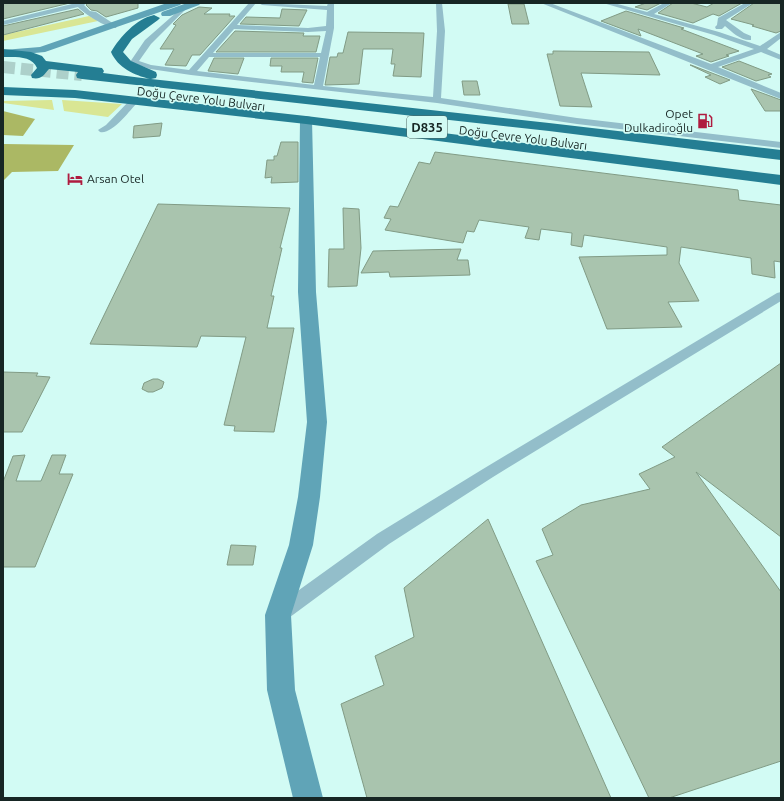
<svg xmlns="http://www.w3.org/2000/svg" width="784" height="801" font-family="Ubuntu,sans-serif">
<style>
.green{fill:#d9e694}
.forest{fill:#abb864}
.building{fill:#a9c4ae;stroke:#819b85}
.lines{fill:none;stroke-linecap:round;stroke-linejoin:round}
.highway-tunnel{stroke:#add0ca;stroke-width:12;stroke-dasharray:12 6;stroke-linecap:butt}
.street{fill:#93beca;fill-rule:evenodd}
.secondary{fill:#60a4b7;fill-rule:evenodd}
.highway{fill:#247e93;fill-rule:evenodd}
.labels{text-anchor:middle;stroke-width:3.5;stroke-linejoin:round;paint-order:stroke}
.far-street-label{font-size:12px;fill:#172624;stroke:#d2fbf4}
.far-poi-label{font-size:12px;fill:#172624;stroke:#d2fbf4;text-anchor:end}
.shield{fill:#d2fbf4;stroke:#4f6662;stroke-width:1}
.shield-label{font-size:13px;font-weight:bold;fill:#172624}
</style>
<rect width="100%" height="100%" fill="#d2fbf4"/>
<g class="green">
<path d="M89,16L98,21L3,41V35Z"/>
<path d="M52,100L54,110L3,103V101Z"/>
<path d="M62,100L122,104L108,117L64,111Z"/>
</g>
<g class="forest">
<path d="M3,111L35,119L23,136L3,135Z"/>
<path d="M4,144L74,145L58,171L12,172L3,181Z"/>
</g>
<g class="building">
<path d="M3,3H70L3,19Z"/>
<path d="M88,3H138V8L106,17L97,11L91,10L86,5Z"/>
<path d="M646,3H661L647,10L635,7Z"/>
<path d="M673,3H691L707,7L714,3H742L719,16L713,14L693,23L658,13Z"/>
<path d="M754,3H781V31L776,33L752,26L754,25L731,19Z"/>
<path d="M508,4H524L529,24H512Z"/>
<path d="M199,7L212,8L204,14H230L229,16H235L200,55H192L186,66L165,65L174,49H160L176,25L173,24L182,15Z"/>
<path d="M78,9L84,14L3,35V26Z"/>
<path d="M282,9L307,10L299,26L240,24L246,17L280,18Z"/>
<path d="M626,11L684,28L681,29L739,51L726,55L729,56L711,62L696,56L703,54L638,29L641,36L601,21Z"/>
<path d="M235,31L304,33L303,36H320L316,52H216Z"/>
<path d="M348,32L424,33L421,77L393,76L395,64H391L393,49H363L359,84L325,85L330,57H337L338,53H343Z"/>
<path d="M553,51L649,52L660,75L581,73L592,107L560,106L547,54H553Z"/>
<path d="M214,58H244L238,74L208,71Z"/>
<path d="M271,58H318L313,83L302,82L304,72H281L282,66H270Z"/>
<path d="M739,61L772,74L768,75L771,77L756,81L722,67Z"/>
<path d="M690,65H691L730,80L720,84L705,77L711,75Z"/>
<path d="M462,81H477L480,95H464Z"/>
<path d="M751,89L781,100V111H765Z"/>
<path d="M162,123L160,136L133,138L134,126Z"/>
<path d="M281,142H298V182L271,183L272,177L265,178L267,160H274V156H277Z"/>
<path d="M435,152L738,190L739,200L781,205V262L774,261L775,278L752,274L751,258L681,247L679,263L699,301L668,302L682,327L607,329L579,257L667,255V247L584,235L582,247L571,245L572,233L541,229L539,240L525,238L529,227L479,220L474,232L467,231L463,243L385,230L391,219L384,218L390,206L398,207L419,162L430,164Z"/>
<path d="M158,204L290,208L280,248H282L271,296H274L267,328H294L274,432L234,431L235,426L224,425L246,337L201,336L197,347L90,344Z"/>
<path d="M343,208L359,209L361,248L357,286L328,287L329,249H344Z"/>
<path d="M461,249L457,260H468L470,275L390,277L389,272L361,273L373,251Z"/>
<path d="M781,363V537L696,472L781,592V761L669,798H649L536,561L553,555L542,529L581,505L650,489L639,474L675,457L662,447Z"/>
<path d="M3,372L38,373L36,376L50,377L22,432H3Z"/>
<path d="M153,379H158L164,382L162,388L153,392H148L142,389L144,383Z"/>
<path d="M25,455L16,481H41L52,455H66L59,474H73L35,567H3V482L13,456Z"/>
<path d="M488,519L611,798H367L341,704L384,685L375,656L414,637L404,588Z"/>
<path d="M231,545L256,546L253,565H227Z"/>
</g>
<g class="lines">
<path class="highway-tunnel" d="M3,67L82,75"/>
<g class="street">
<path d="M76,3H87L84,5L90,11L96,12L117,26L116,28C108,29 83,13 78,7L3,25V21Z"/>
<path d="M249,3H256L237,25L308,28L326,26L327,10L262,5L259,3L327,6L328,3H334V28L323,86L433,97L437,31L436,3H442L445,31L441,98L577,118L781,142V148L577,124L437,103L191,75L150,69L130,62L145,40L186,4L188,5V7L151,44L139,61L151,65L189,70ZM234,29L308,32L326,31L321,53H213ZM209,57H320L314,85L197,71Z"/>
<path d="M541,3H550L711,64L754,49L714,35L603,3H614L647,12L664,3H672L654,14L719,32L760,46L781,32V38L767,49L781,55V60L761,52L718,67L781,93V99Z"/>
<path d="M745,3H753L726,20L744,33L751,36V40C741,41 732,32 725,26L722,29H716L715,27L717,25L718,18Z"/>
<path d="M135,97L138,98L139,100L138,102C130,110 112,135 100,132L98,130L106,125L132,98Z"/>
<path d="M781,292V301L493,477L389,544L286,620L280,622L274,620L271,614L274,608L377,534L483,469L777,293Z"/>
</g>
<g class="secondary">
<path d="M167,3H182L180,5L45,52L3,56V50L40,47Z"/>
<path d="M187,3H201L199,5L170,16H162L161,14L162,12Z"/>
<path d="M306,116L311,117L312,120L316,292L327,422L320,497L313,545L291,615L295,690L323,798H293L267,690L265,615L289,545L298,497L307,422L298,292L300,120L301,117Z"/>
</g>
<g class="highway">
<path d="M154,15L160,18L158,20L132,39L123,52L131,61L156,72L157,75L156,78L151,79L549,123L781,150V160L549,131L82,79L77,78L76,75L78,72L49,69C44,75 41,80 32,78L31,75L37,68C32,55 14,57 3,57V49L31,52L42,56L46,61L102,68L104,71L103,73L150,79C134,75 118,68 111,52C120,37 136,19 154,15Z"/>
<path d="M3,87L75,90L306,116L781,175V185L306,124L75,98L3,95Z"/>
</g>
</g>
<defs>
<symbol id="fuel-bare" viewBox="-9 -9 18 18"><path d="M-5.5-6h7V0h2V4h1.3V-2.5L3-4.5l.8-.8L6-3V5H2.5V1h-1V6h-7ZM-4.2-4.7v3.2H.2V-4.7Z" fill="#af1b3f" stroke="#d2fbf4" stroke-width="2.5" paint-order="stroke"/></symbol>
<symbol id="hotel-bare" viewBox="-9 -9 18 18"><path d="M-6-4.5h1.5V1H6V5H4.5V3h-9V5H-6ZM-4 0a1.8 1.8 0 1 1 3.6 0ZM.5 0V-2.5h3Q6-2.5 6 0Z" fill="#af1b3f" stroke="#d2fbf4" stroke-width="2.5" paint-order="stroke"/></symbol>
</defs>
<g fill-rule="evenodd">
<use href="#fuel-bare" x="694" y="110" width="22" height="22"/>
<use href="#hotel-bare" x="64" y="168" width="22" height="22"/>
</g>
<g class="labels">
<g class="far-street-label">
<text transform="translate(201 99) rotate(7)" y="4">Doğu Çevre Yolu Bulvarı</text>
<text transform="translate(523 138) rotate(7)" y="4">Doğu Çevre Yolu Bulvarı</text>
</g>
<g class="far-poi-label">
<text x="693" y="118">Opet<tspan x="693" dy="14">Dulkadiroğlu</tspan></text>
<text x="87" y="183" text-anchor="start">Arsan Otel</text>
</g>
<rect class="shield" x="407" y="116" width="40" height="22" rx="3"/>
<g class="shield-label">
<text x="427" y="132">D835</text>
</g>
</g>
<rect width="784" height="801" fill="none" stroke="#172624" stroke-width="8"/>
</svg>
